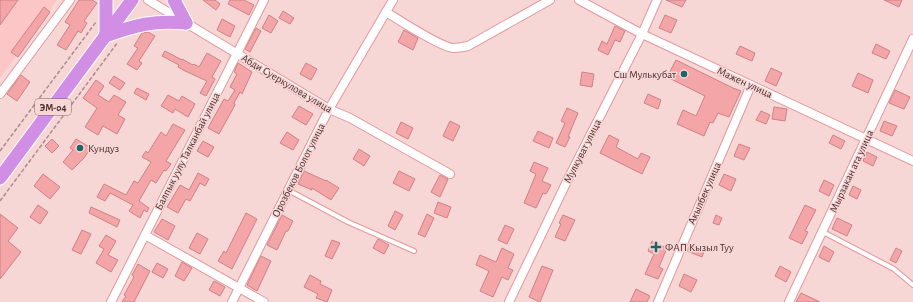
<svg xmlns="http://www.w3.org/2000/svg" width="913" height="302" font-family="'Alegreya Sans',sans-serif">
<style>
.built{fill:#fcc6c6}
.building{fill:#f3a5a7;stroke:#ce8285}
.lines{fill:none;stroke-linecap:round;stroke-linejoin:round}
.service-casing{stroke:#e5979a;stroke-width:6}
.minor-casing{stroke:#e5979a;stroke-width:10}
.trunk-casing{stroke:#fff;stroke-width:15}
.path{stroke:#ab8b8c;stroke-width:1.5;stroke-dasharray:4 2;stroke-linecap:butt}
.service{stroke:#fff;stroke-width:4}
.minor{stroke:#fff;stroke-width:8}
.trunk{stroke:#d08ee4;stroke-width:13}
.poi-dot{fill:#196769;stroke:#f7d6d6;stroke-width:1.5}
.labels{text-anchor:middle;stroke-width:3;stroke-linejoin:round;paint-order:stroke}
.shield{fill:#f7d6d6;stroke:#806061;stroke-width:1}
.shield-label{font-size:10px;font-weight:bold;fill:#4d2e2f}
.poi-label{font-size:11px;fill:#4d2e2f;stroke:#f7d6d6;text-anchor:start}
.street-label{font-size:11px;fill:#4d2e2f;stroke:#f7d6d6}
</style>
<rect width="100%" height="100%" fill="#f7d6d6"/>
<path class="built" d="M0,0H57L0,78Z"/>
<g class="building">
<path d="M0,0H18L0,25Z"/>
<path d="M79,0H92L97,3L84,21L87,23L81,33L78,31L66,50L57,45L70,25L65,22Z"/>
<path d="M203,0H215L220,4L216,10Z"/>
<path d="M230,0H244L254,5L249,15L228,4Z"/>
<path d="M666,0H686L682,7Z"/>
<path d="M884,0H902L899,7Z"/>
<path d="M44,7L50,12L18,57L11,52Z"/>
<path d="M283,11L294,18L290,24L279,18Z"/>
<path d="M269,15L278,21L271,33L262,28Z"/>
<path d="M665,15L677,20L671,33L659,28Z"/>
<path d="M222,19L235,26L230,37L217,30Z"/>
<path d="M615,26L625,31L620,42L615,40L608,55L598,50L602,41L607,44Z"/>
<path d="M256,28L261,31L250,52L245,49Z"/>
<path d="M404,30L418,38L413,50L398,42Z"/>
<path d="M148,32L155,36L139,61L142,63L137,70L127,64L138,48L134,46L142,33Z"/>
<path d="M876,44L890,51L886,59L872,53Z"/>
<path d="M740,46L755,53L752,61L736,54Z"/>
<path d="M165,51L182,60V59L193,65L194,64L199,67L207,53L221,61L212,77L215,79L206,96L200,93L207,81L185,71L178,67L179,65L162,56Z"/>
<path d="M676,60L733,88L741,91L729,117L718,113L713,123L710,122L704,136L677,124L683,110L696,116L705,96L667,77Z"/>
<path d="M238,63L252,72L242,94L240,92L234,103L235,105L219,134L208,128L224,99L228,101L235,90L230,87L237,74L234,72Z"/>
<path d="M306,63L317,69L311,80L300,74Z"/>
<path d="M771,68L782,73L776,86L765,81Z"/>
<path d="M582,72L594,74L592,87L580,85Z"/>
<path d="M858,73L873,80L868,93L852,86Z"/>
<path d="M21,75L30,82L17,101L7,94Z"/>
<path d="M114,76L125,83L120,90L109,83Z"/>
<path d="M96,80L104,86L98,95L109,102L114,95L126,102L118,115L125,119L117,134L103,126L98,135L85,127L97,108L83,98Z"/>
<path d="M137,88L149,94L146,100L134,93Z"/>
<path d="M895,90L910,97L904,109L889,103Z"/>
<path d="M648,94L661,100L658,109L644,103Z"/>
<path d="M168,95L179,101L182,96L195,104L188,117L175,109L173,113L161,106Z"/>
<path d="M299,106L313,114L306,125L292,117Z"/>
<path d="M774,107L787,109L785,121L772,119Z"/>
<path d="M567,108L578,113L568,137H570L565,147L556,143L565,123L561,121Z"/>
<path d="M761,111L770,115L766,124L756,120Z"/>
<path d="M450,121L460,126L453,141L443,136Z"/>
<path d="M884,121L897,126L892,136L880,131Z"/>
<path d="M401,122L413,128L408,139L396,133Z"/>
<path d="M173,124L185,130L166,161L171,164L166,171L164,170L156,183L151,180L139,201L149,208L147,212L144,210L140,218L129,211L133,205L110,193L105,201L97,197L104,184L126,195L134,181L138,183L151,162L142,157L146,151L148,153L161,132L166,136Z"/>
<path d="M538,131L553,138L549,148L533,141Z"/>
<path d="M287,132L299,140L293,150L280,143Z"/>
<path d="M609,135L619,140L616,147L638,159L641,153L650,157L642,174L600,153Z"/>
<path d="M833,135L845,141L841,149L829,143Z"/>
<path d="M52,139L59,146L52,153L45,146Z"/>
<path d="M76,139L91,148L84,158L72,170L63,162L73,150L70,148Z"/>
<path d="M203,141L214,147L208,157L197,151Z"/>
<path d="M739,144L750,148L744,160L734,156Z"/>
<path d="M359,149L370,156L364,166L353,159Z"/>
<path d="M867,152L877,157L873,166L863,161Z"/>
<path d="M534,162L548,168L542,181L551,185L546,194L543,193L536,208L524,203L536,174L530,171Z"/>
<path d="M304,171L326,181V180L339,188L331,200L312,188V190L298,184Z"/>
<path d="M399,171L415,179L409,191L393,183Z"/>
<path d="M198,173L209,179L205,186L200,183L190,201L186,199L178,213L167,207L180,185L189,190Z"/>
<path d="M43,174L60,187L50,199L34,186Z"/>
<path d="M724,174L736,179L731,191L719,185Z"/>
<path d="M440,175L448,179L440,197L431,192Z"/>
<path d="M824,180L834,185L829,196L819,191Z"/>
<path d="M853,186L861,190L857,199L849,195Z"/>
<path d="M438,202L451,207L447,218L434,213Z"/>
<path d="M38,205L48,212L40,224L30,217Z"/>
<path d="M805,205L816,210L805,231L808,232L802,244L789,238Z"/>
<path d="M91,207L120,220L117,227L89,213Z"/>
<path d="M395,211L403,215L395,230L388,226Z"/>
<path d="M246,213L257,219L232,269L218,261L224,251L226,253Z"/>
<path d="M0,214L18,228L8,241L21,252L0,279Z"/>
<path d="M427,214L434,218L425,237L418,234Z"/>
<path d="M282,215L293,221L288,231H286L277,250L267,245Z"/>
<path d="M563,215L575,220L565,241L555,237L561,224L559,223Z"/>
<path d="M716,215L722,218L719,225L713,223Z"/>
<path d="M837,218L852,225L847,236L832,229Z"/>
<path d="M162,219L175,226L168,240L154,232Z"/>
<path d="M505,225L514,229L507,244L498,240Z"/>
<path d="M82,230L91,234L81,254L72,250Z"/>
<path d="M197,233L208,239L200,254L189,248Z"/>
<path d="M106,235L116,241L108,255L118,260L111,272L96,263L104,249L99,246Z"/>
<path d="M378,239L389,245L384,254L373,248Z"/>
<path d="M332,240L340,243L332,259L325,256Z"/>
<path d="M652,241L667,248L659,267L663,269L658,279L645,274L654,254L648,251Z"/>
<path d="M690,245L704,251L702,257L687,251Z"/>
<path d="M824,246L834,252L829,262L819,257Z"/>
<path d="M502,248L514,254L508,268L513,270L508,280L502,277L493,297L480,291L489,271L476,265L480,255L496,262Z"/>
<path d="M896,248L902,251L896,263L890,260Z"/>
<path d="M261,256L271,261L257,291L247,285Z"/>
<path d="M182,262L192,268L184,281L175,276Z"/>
<path d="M157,263L168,269L163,278L152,272Z"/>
<path d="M138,264L150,271L134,302H122L126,296L124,295L134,277L132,275Z"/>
<path d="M542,266L553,270L540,302L529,297Z"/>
<path d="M780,266L791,272L786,282L775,276Z"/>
<path d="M684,274L697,280L691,292L679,286Z"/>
<path d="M310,275L321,281L320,284L332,290L327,302L316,298L318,294L304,287Z"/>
<path d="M214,281L225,287L220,296L209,290Z"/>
<path d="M636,289L650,296L647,302H630Z"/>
<path d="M801,293L820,302H796Z"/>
</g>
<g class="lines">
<defs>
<g id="service">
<path d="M288,190L348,222L414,251"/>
<path d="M823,232L894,269L913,285"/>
</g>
<g id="minor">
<path d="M148,0L329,109L350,118L450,174"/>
<path d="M579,0L642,34L913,161"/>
<path d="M386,12C399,20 440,47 453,48C458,48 463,47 468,46L550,0"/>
<path d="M0,94L70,0"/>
<path d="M145,235L264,302"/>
<path d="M111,302L264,0"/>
<path d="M232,302L329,109L393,0"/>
<path d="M509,302L569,177L642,34L657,0"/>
<path d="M658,302L751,85"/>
<path d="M789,302L913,39"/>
</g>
<g id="trunk">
<path d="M174,0L186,23"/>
<path d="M105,36C136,25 154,20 186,23"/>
<path d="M106,36V0"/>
<path d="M0,178L132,0"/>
</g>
</defs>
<use href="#service" class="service-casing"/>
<use href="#minor" class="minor-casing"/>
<use href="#trunk" class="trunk-casing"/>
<g class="path">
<path d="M0,151L96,22"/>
<path d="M0,201L118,42"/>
</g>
<use href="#service" class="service"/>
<use href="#minor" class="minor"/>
<use href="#trunk" class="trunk"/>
</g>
<g class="poi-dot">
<circle cx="684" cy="74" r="4"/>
<circle cx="80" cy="148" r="4"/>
<path d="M654 241h4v4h4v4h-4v4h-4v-4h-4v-4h4z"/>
</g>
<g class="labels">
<rect class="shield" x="35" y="99" width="36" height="16" rx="3"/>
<g class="shield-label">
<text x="53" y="111">ЭМ-04</text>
</g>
<g class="poi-label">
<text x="676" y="78" text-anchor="end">Сш Мулькубат</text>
<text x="88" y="152">Кундуз</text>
<text x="665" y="251">ФАП Кызыл Туу</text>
</g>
<g class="street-label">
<text transform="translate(745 82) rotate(25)" y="4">Мажен улица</text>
<text transform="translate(287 83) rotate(31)" y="4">Абди Суеркулова улица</text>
<text transform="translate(187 151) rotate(-63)" y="4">Балпык уулу Талканбай улица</text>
<text transform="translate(582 151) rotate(-63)" y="4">Мулкуват улица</text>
<text transform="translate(298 170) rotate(-63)" y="4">Орозбеков Болот улица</text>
<text transform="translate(851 171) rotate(-65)" y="4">Мырзакан ата улица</text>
<text transform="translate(704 193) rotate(-66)" y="4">Акылбек улица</text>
</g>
</g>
</svg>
